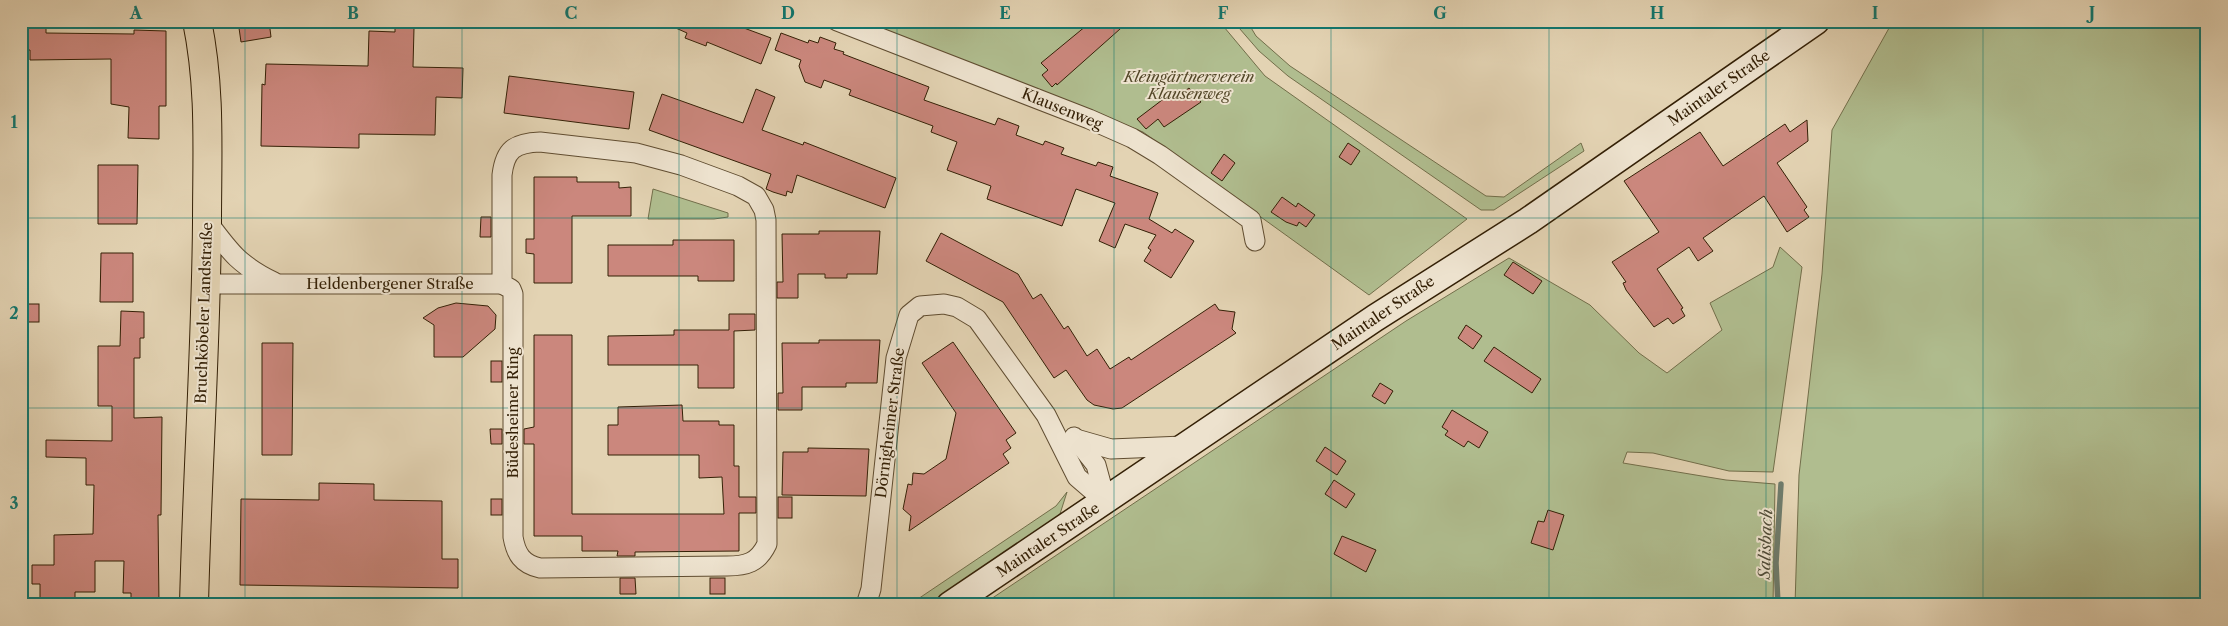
<svg xmlns="http://www.w3.org/2000/svg" width="2228" height="626" font-family="'Libre Caslon Text',serif">
<style>
.green{fill:#b0bd8f;stroke:#726e4a}
.lines{fill:none;stroke-linecap:round;stroke-linejoin:round}
.stream{stroke:#6e7b6b;stroke-width:5.5}
.building{fill:#cb877d;stroke:#342006}
.street-casing{stroke:#604d31;stroke-width:21}
.secondary-casing{stroke:#342006;stroke-width:29}
.primary-casing{stroke:#342006;stroke-width:30}
.street{stroke:#ede2ce;stroke-width:19}
.secondary{stroke:#ede2ce;stroke-width:26}
.primary{stroke:#e3d3b3;stroke-width:28}
.grid{fill:none;stroke:#0f766e;stroke-width:1;stroke-opacity:0.55}
.labels{text-anchor:middle;stroke-width:4;stroke-linejoin:round;paint-order:stroke}
.park-label{font-size:15px;font-style:italic;fill:#534728;stroke:#ede2ce}
.street-label{font-size:15px;fill:#342006;stroke:#ede2ce}
.water-label{font-size:16px;font-style:italic;fill:#514d39;stroke:#ede2ce}
.neatline{fill:none;stroke:#0f766e;stroke-width:2}
.grid-label{font-size:16px;text-anchor:middle;font-weight:bold;fill:#0f766e}
</style>
<rect width="100%" height="100%" fill="#e3d3b3"/>
<filter id="stains"><feTurbulence type="fractalNoise" baseFrequency=".004" numOctaves="4"/><feColorMatrix values="0 0 0 0 .2 0 0 0 0 .09 0 0 0 0 .02 0 0 0 .5 -.17"/></filter>
<radialGradient id="worn" r=".72"><stop offset=".6" stop-color="#630" stop-opacity="0"/><stop offset="1" stop-color="#630" stop-opacity=".3"/></radialGradient>
<g class="green">
<path d="M863,21H1219L1265,76L1467,219L1369,295L1143,132Z"/>
<path d="M1233,21H1247L1256,36L1290,66L1486,196L1504,197L1581,143L1584,151L1494,210H1481L1288,76L1259,51Z"/>
<path d="M1893,21H2207V605H1795L1799,475L1822,274L1832,130Z"/>
<path d="M653,189L728,213V217L714,219H648Z"/>
<path d="M1780,247L1802,267L1773,472L1729,471L1653,453L1627,452L1623,463L1726,480L1775,484L1773,605H982L1406,321L1509,258L1590,305L1639,353L1667,373L1722,330L1710,303L1773,267Z"/>
<path d="M1067,492L1060,514L1045,528L931,605H909L1056,506Z"/>
</g>
<g class="lines">
<path class="stream" d="M1778,605L1776,563L1781,484"/>
</g>
<g class="building">
<path d="M238,21H269L271,37L241,42Z"/>
<path d="M660,21H725L771,38L761,64L707,42L706,46L685,38L687,33Z"/>
<path d="M1092,21H1129L1057,85L1056,83L1052,87L1042,75L1048,70L1041,63Z"/>
<path d="M21,27L46,28V33L134,34V30L166,31V106H159V139L128,138L129,107L111,104V59L30,60V50H21Z"/>
<path d="M395,27L414,28L413,67L463,68L462,98L436,97L435,135L359,134V148L261,146L262,84L265,85L266,64L368,66L369,31L395,32Z"/>
<path d="M781,33L808,43L809,40L818,43L820,37L836,43L834,49L844,52L843,54L929,87L924,100L995,125L998,118L1019,126L1016,135L1043,145L1045,141L1064,148L1061,154L1096,166L1098,162L1113,167L1110,176L1158,193L1149,219L1172,233L1175,229L1194,241L1171,278L1144,261L1151,250L1148,248L1156,235L1125,224L1115,248L1099,241L1115,203L1076,189L1062,226L987,199L991,186L947,170L957,142L931,132L933,126L849,95L851,90L824,80L821,88L805,82L799,66L801,60L775,50Z"/>
<path d="M509,76L634,92L629,129L504,113Z"/>
<path d="M1189,88L1201,102L1164,127L1158,119L1146,129L1137,119L1174,91L1178,96Z"/>
<path d="M756,89L775,97L762,130L803,145L804,142L896,178L885,208L797,175L792,193L787,191L786,196L773,192L766,189L771,174L649,130L662,94L743,123Z"/>
<path d="M1807,120L1808,141L1777,163L1807,207L1804,210L1809,217L1787,232L1764,196L1703,238L1713,251L1698,261L1689,247L1657,269L1683,308L1681,309L1685,316L1673,324L1668,318L1654,327L1626,290L1623,283L1626,282L1612,262L1659,232L1624,181L1700,132L1723,166L1785,124L1790,132Z"/>
<path d="M1348,143L1360,151L1351,165L1339,157Z"/>
<path d="M1224,154L1235,163L1222,181L1211,173Z"/>
<path d="M98,165H138L137,224H98Z"/>
<path d="M534,177H577V182H619V188L631,187V216H572V283H534V254L526,253V239H534Z"/>
<path d="M1282,197L1296,207L1298,203L1315,215L1306,227L1299,222L1297,226L1286,222L1271,212Z"/>
<path d="M481,217H491V237H480Z"/>
<path d="M819,231H880L877,274H847V278H825V274H798V298H777V282H783L782,234H819Z"/>
<path d="M941,233L1018,274L1033,299L1041,294L1064,329L1068,326L1087,356L1097,349L1110,369L1129,357L1131,360L1215,304L1219,310L1235,312L1232,329L1236,333L1122,408L1113,409L1094,405L1087,400L1066,370L1054,378L1003,302L926,261Z"/>
<path d="M673,240H734V281H698V276H608V245H673Z"/>
<path d="M101,253H133V302H100Z"/>
<path d="M1513,262L1542,281L1533,294L1504,275Z"/>
<path d="M456,303L488,306L496,315L495,329L463,357H434V325L423,318L438,308Z"/>
<rect x="21" y="304" width="18" height="18"/>
<path d="M121,311L144,312V338H140V358H134V418L162,417L161,515H158L159,605H131V593H123L124,561H95V592H75V605H40V584H32V565H54V535L93,534L94,485H86V458L46,457V440L112,441V406H98V346H120Z"/>
<path d="M729,314H755V330L734,331V388H698V365H608V336L674,335V330H729Z"/>
<path d="M1466,325L1482,336L1473,349L1458,338Z"/>
<path d="M534,335H572V514H724L722,477L699,478V455H608V425H618V407L682,405L683,421H719V425H734V466H739V497H756V513H739V551L635,552V556H617L618,551H582V536H534V444H524V429L534,427Z"/>
<path d="M819,340H880L877,383H846V387H802V410H778V393H783L782,343H819Z"/>
<path d="M953,342L1016,433L1006,440L1011,448L1003,454L1009,463L909,531L911,516L903,509L908,484L912,485L913,473L924,474L946,459L956,413L922,363Z"/>
<path d="M262,343H293L292,455H262Z"/>
<path d="M1494,347L1541,379L1532,393L1484,361Z"/>
<rect x="491" y="361" width="11" height="21"/>
<path d="M1380,383L1393,391L1385,404L1372,396Z"/>
<path d="M1452,410L1488,432L1479,448L1468,441L1464,447L1445,435L1448,431L1442,427Z"/>
<path d="M490,429H502V444H491Z"/>
<path d="M1325,447L1346,461L1337,475L1316,461Z"/>
<path d="M808,448L869,449L866,496L782,495L783,452H808Z"/>
<path d="M1334,480L1355,494L1346,508L1325,494Z"/>
<path d="M319,483L374,484V500L442,501V559H458V588L240,585L241,499L319,500Z"/>
<rect x="778" y="497" width="14" height="21"/>
<rect x="491" y="499" width="11" height="16"/>
<path d="M1548,510L1564,515L1553,550L1531,543L1538,521L1544,522Z"/>
<path d="M1342,536L1376,550L1366,572L1334,554Z"/>
<path d="M620,578H635L636,594H620Z"/>
<rect x="710" y="578" width="15" height="16"/>
</g>
<g class="lines">
<defs>
<g id="street">
<path d="M837,21L1089,119L1132,138L1160,155L1251,220L1255,241"/>
<path d="M540,142L636,153L681,165L738,186L756,196L764,210L766,220L767,544C758,563 746,566 727,566L540,568C522,564 516,554 513,537V294L511,289L502,284V175C505,150 514,143 540,142Z"/>
<path d="M207,221C230,252 239,265 274,282"/>
<path d="M206,284H502"/>
<path d="M1074,437L1096,465L1106,502"/>
<path d="M1076,439L1111,449L1183,446"/>
<path d="M866,605L871,589L896,358L909,315L920,306L944,304L957,307L977,319L1046,415L1077,477L1106,502"/>
</g>
<path id="secondary" d="M950,605L1375,318L1528,221L1816,21"/>
<path id="primary" d="M194,605C197,477 206,349 207,222C207,153 211,89 197,21"/>
</defs>
<use href="#street" class="street-casing"/>
<use href="#secondary" class="secondary-casing"/>
<use href="#primary" class="primary-casing"/>
<use href="#street" class="street"/>
<use href="#secondary" class="secondary"/>
<use href="#primary" class="primary"/>
</g>
<path class="grid" d="M245,21V605M462,21V605M679,21V605M897,21V605M1114,21V605M1331,21V605M1549,21V605M1766,21V605M1983,21V605M21,218H2207M21,408H2207"/>
<g class="labels">
<g class="park-label">
<text x="1189" y="82">Kleingärtnerverein<tspan x="1189" dy="17">Klausenweg</tspan></text>
</g>
<g class="street-label">
<text transform="translate(1719 88) rotate(-35)" y="5">Maintaler Straße</text>
<text transform="translate(1062 109) rotate(22)" y="5">Klausenweg</text>
<text x="390" y="289">Heldenbergener Straße</text>
<text transform="translate(204 313) rotate(-88)" y="5">Bruchköbeler Landstraße</text>
<text transform="translate(1383 313) rotate(-34)" y="5">Maintaler Straße</text>
<text transform="translate(513 413) rotate(-90)" y="5">Büdesheimer Ring</text>
<text transform="translate(890 423) rotate(-83)" y="5">Dörnigheimer Straße</text>
<text transform="translate(1048 540) rotate(-34)" y="5">Maintaler Straße</text>
</g>
<g class="water-label">
<text transform="translate(1765 544) rotate(-88)" y="6">Salisbach</text>
</g>
</g>
<rect width="2228" height="626" fill="none" stroke="#e3d3b3" stroke-width="55"/>
<rect x="28" y="28" width="2172" height="570" class="neatline"/>
<g class="grid-label">
<text x="136" y="19">A</text>
<text x="353" y="19">B</text>
<text x="571" y="19">C</text>
<text x="788" y="19">D</text>
<text x="1005" y="19">E</text>
<text x="1223" y="19">F</text>
<text x="1440" y="19">G</text>
<text x="1657" y="19">H</text>
<text x="1875" y="19">I</text>
<text x="2092" y="19">J</text>
<text x="14" y="128">1</text>
<text x="14" y="319">2</text>
<text x="14" y="509">3</text>
</g>
<rect width="100%" height="100%" filter="url(#stains)"/>
<rect width="100%" height="100%" fill="url(#worn)"/>
</svg>
